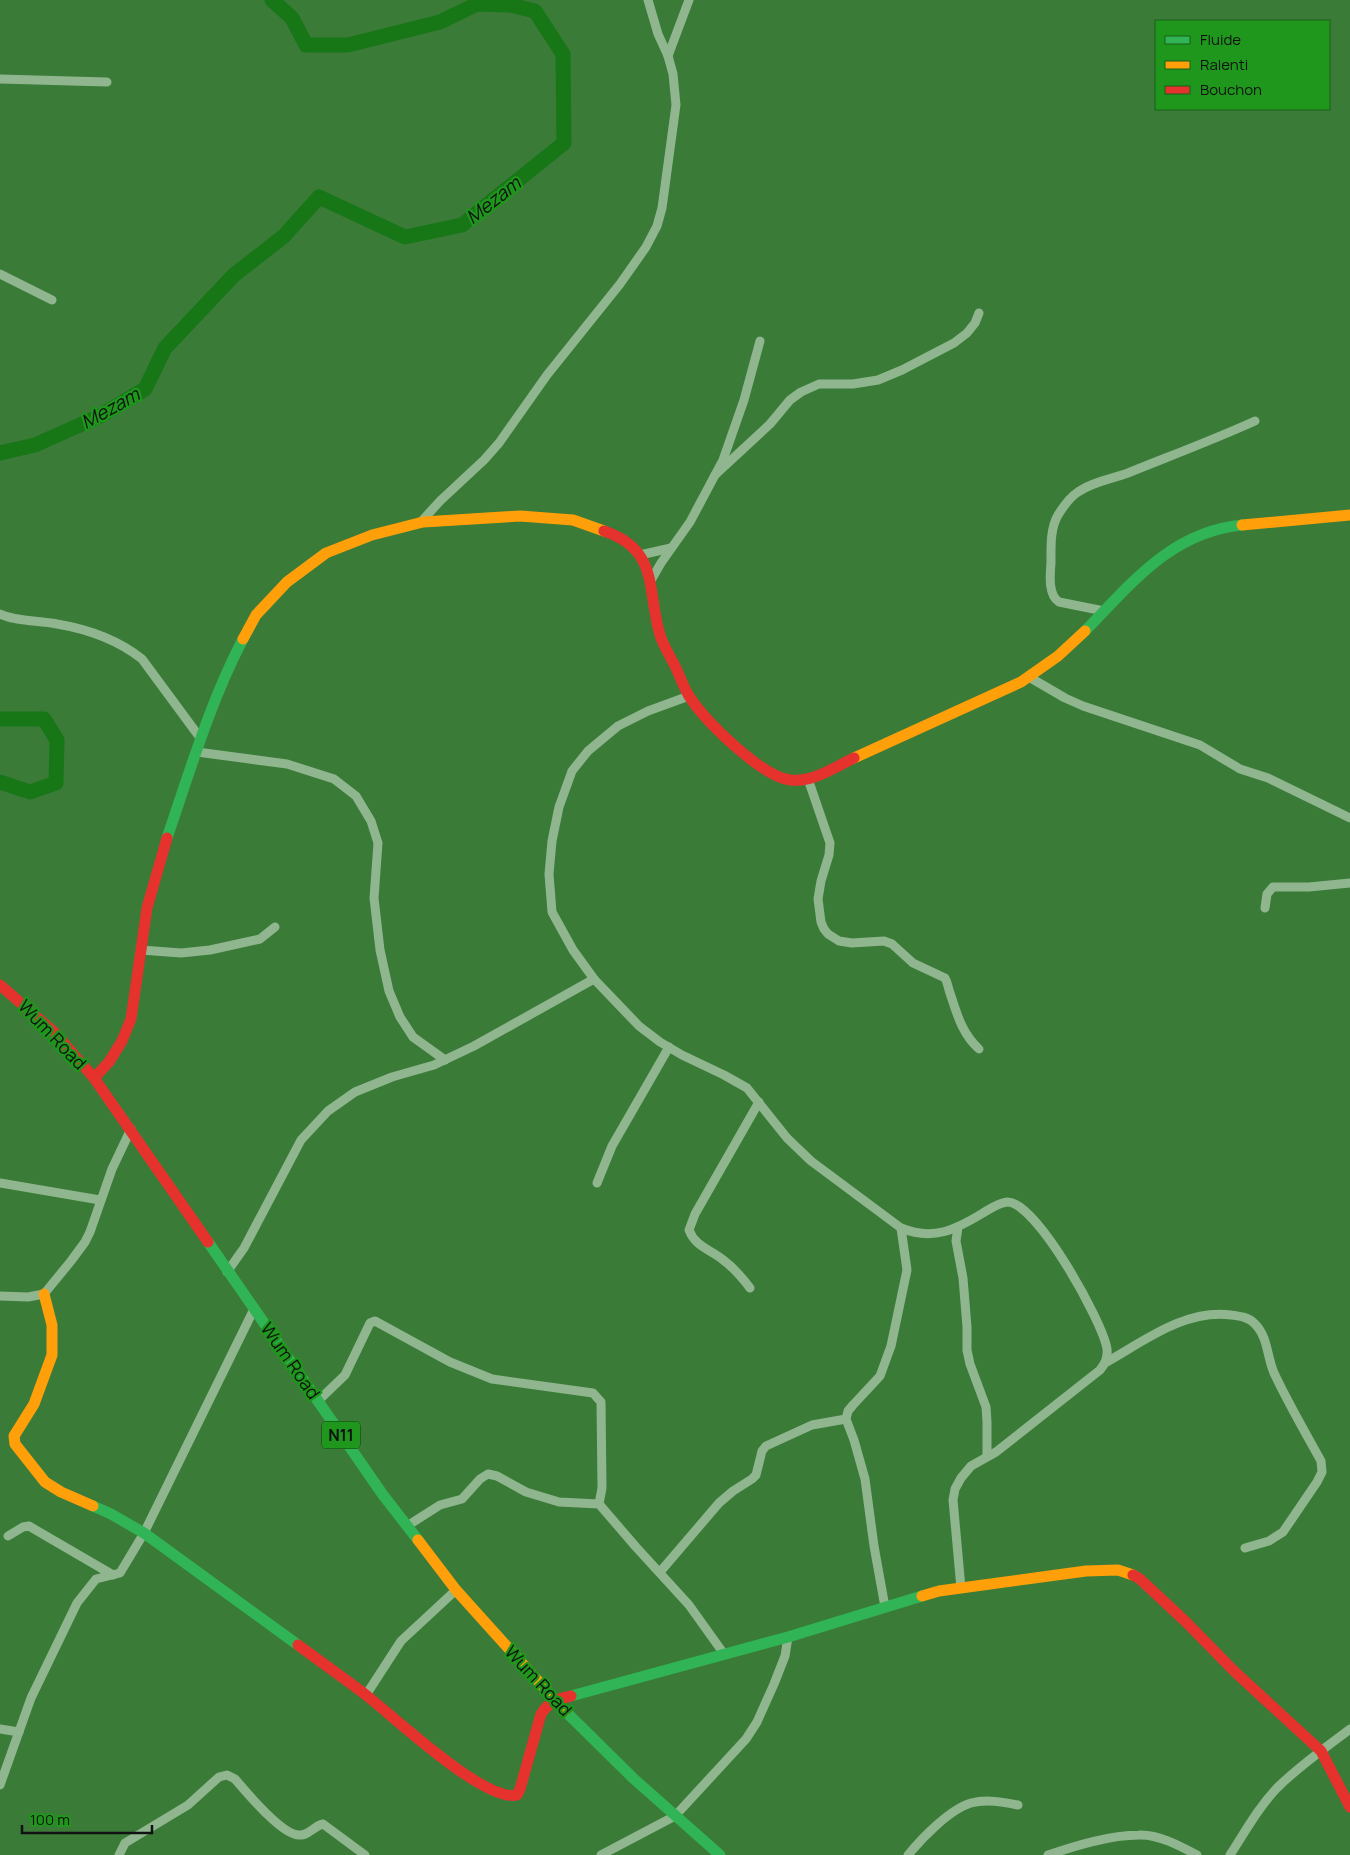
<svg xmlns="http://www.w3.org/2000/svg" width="1350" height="1855" font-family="Manrope,sans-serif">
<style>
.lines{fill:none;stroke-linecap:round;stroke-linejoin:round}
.river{stroke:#177616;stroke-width:15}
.street{stroke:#90b68f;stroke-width:9}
.fast{stroke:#30b455;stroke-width:11}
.slow{stroke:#ff9f0a;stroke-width:11}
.jam{stroke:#e5322d;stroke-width:11}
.labels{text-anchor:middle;stroke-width:4.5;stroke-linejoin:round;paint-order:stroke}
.shield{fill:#1f971c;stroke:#153914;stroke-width:1}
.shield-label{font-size:16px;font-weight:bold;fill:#111}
.street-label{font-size:18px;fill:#111;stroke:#1f971c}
.water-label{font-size:19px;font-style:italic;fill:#111;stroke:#1f971c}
</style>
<rect width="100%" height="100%" fill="#3a7b38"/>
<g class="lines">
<g class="river">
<path d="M0,453L35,445L100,416L145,389L165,348L234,275L284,236L319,197L405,237L462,225L564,143L563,54L535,11L510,5L477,4L440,22L348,45H306L292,18L272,0"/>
<path d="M0,719H44L57,740L56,783L30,792L0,782"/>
</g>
<g class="street">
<path d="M668,56L689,0"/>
<path d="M0,79L107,82"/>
<path d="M0,274L52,300"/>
<path d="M715,475L770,424L790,400L801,392L819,384H853L878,380L902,370L954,343L967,333L975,323L979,313"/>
<path d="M420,523L440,501L484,460L499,443L547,375L620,284L646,247L657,226L662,208L676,105L673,74L668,56L658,34L648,0"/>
<path d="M640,555L671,548"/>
<path d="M650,582L661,563L690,522L723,460L744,400L760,341"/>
<path d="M1104,611L1059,602C1048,595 1050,575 1051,563C1051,547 1050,529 1058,515C1063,507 1070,497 1078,492C1092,482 1111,479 1128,473C1170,456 1213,440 1255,421"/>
<path d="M0,614C18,622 38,620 57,624C87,629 118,640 142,659L201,739"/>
<path d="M1029,677L1065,698L1083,706L1200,745L1240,769L1268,778L1350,818"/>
<path d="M689,696L648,711L618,726L588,751L572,771L559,807L552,841L549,874L552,912L573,950L594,979L639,1026L660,1042L682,1055L724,1075L747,1088L787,1138L811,1161L901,1228C933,1241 955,1230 983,1213C990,1209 998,1203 1007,1202C1036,1201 1103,1322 1107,1349C1108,1358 1105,1364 1100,1370L996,1452L971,1466L961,1478L955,1489L953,1500L961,1588"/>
<path d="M197,752L287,764L334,779L356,796L371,821L378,843L374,898L380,950L389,991L400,1017L413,1037L445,1060"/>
<path d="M808,779L830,843L829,855L821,881L818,899L821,922L824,929L828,934L839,941L852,943L884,941L892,944L913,963L945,978C948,983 948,988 950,993C957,1014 962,1034 979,1049"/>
<path d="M1265,908L1267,894L1273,887H1309L1350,883"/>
<path d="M141,950L181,953L210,950L260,939L275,927"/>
<path d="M0,1183L100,1200"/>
<path d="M597,1183L612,1146L669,1047"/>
<path d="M958,1227L956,1241L963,1278L967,1327V1350L970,1364L986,1407L987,1422V1456"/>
<path d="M227,1272L244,1248L301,1140L328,1111L355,1092L392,1077L434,1065L474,1046L594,979"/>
<path d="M750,1288C741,1276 733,1267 722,1259C709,1249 695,1246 689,1230L695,1214L759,1102"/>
<path d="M0,1296L28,1297L44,1294L71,1261L85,1242L90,1232L112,1169L131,1129"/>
<path d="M1105,1363C1143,1342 1184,1309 1231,1315C1239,1316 1249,1317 1255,1324C1268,1337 1267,1357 1274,1373C1288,1403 1305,1432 1321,1461L1322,1472L1317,1482L1283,1532L1269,1541L1245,1548"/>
<path d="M318,1401L345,1375L370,1323L375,1321L450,1362L492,1379L593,1393L601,1402L602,1488L599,1504"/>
<path d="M407,1526L440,1505L462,1499L480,1479L488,1474L497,1476L526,1492L559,1502L599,1504L636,1547L689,1605L724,1654"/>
<path d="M8,1536L23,1527L29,1526L113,1575"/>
<path d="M660,1572L719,1503L733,1491L752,1479L756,1475L762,1451L766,1446L812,1425L846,1419"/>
<path d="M885,1607L874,1546L865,1479L854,1440L846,1419L848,1411L853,1405L880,1376L891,1346L907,1270L901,1228"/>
<path d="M366,1695L401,1641L456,1590"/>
<path d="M0,1729L19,1732"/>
<path d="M0,1785L31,1698L77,1603L96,1579L120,1573L144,1533L254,1309"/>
<path d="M119,1855L125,1843L188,1805L219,1777L227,1775L235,1779C247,1793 282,1835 299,1835C308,1836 314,1826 323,1824L365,1855"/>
<path d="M601,1855L675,1816L746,1739L757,1722L774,1684L785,1656L788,1637"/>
<path d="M908,1855C922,1838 950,1809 971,1803C986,1799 1003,1802 1018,1805"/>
<path d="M1048,1855C1075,1846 1110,1835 1139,1835C1158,1834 1180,1846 1197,1855"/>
<path d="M1230,1855C1245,1832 1258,1808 1277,1788C1299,1766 1325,1748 1350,1729"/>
</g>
<g class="fast">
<path d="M1085,631C1132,583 1171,532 1242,525"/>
<path d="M167,838C190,771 210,702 243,639"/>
<path d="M208,1242L383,1495L418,1540"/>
<path d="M93,1506L111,1514L144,1533L298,1645"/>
<path d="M571,1696L788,1637L922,1596"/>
<path d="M565,1711L634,1779L720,1855"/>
</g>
<g class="slow">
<path d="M1242,525L1350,515"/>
<path d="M243,639L256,615L287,582L326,553L372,535L423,522L520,516L573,520L604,531"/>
<path d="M854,758L1021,682L1058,656L1085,631"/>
<path d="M44,1294L52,1325V1355L34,1404L14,1436L15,1444L45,1482L61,1492L93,1506"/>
<path d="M418,1540L456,1590L565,1711"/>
<path d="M922,1596L939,1591L1086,1571L1118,1570L1133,1575"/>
</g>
<g class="jam">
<path d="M604,531C661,550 646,593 661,638C665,648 671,658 676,668C680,677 684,688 689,696C705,721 761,776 790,780C812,783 835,767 854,758"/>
<path d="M0,985L55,1033L94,1078L208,1242"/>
<path d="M94,1078L109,1062L122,1041L131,1019L147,908L167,838"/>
<path d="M1133,1575L1140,1579L1186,1622L1234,1671L1321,1751L1350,1807"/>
<path d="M298,1645C321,1662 344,1678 366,1695C393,1716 485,1803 517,1795L520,1789L541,1714C549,1702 557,1699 571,1696"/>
</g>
</g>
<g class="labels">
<rect class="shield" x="322" y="1421.5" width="38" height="27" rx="4"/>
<g class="shield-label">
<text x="341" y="1441">N11</text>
</g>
<g class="street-label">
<text transform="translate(52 1035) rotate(46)" y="6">Wum Road</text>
<text transform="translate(290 1361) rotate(55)" y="6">Wum Road</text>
<text transform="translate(538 1681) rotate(47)" y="6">Wum Road</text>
</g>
<g class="water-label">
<text transform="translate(493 200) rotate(-38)" y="7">Mezam</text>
<text transform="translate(110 408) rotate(-29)" y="7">Mezam</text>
</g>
</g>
<rect x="1155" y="20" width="175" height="90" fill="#1f971c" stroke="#196118"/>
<rect x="1165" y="36" width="25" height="8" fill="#30b455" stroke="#196118"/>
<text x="1200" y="45" font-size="15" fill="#111111">Fluide</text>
<rect x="1165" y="61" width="25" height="8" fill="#ff9f0a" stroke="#196118"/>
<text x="1200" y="70" font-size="15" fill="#111111">Ralenti</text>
<rect x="1165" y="86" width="25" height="8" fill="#e5322d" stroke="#196118"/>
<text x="1200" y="95" font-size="15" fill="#111111">Bouchon</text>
<path d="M22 1825v8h130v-8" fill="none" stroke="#111111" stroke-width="2.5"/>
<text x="30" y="1825" font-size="15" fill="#111111" stroke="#1f971c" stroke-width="4" paint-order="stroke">100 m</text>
</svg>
